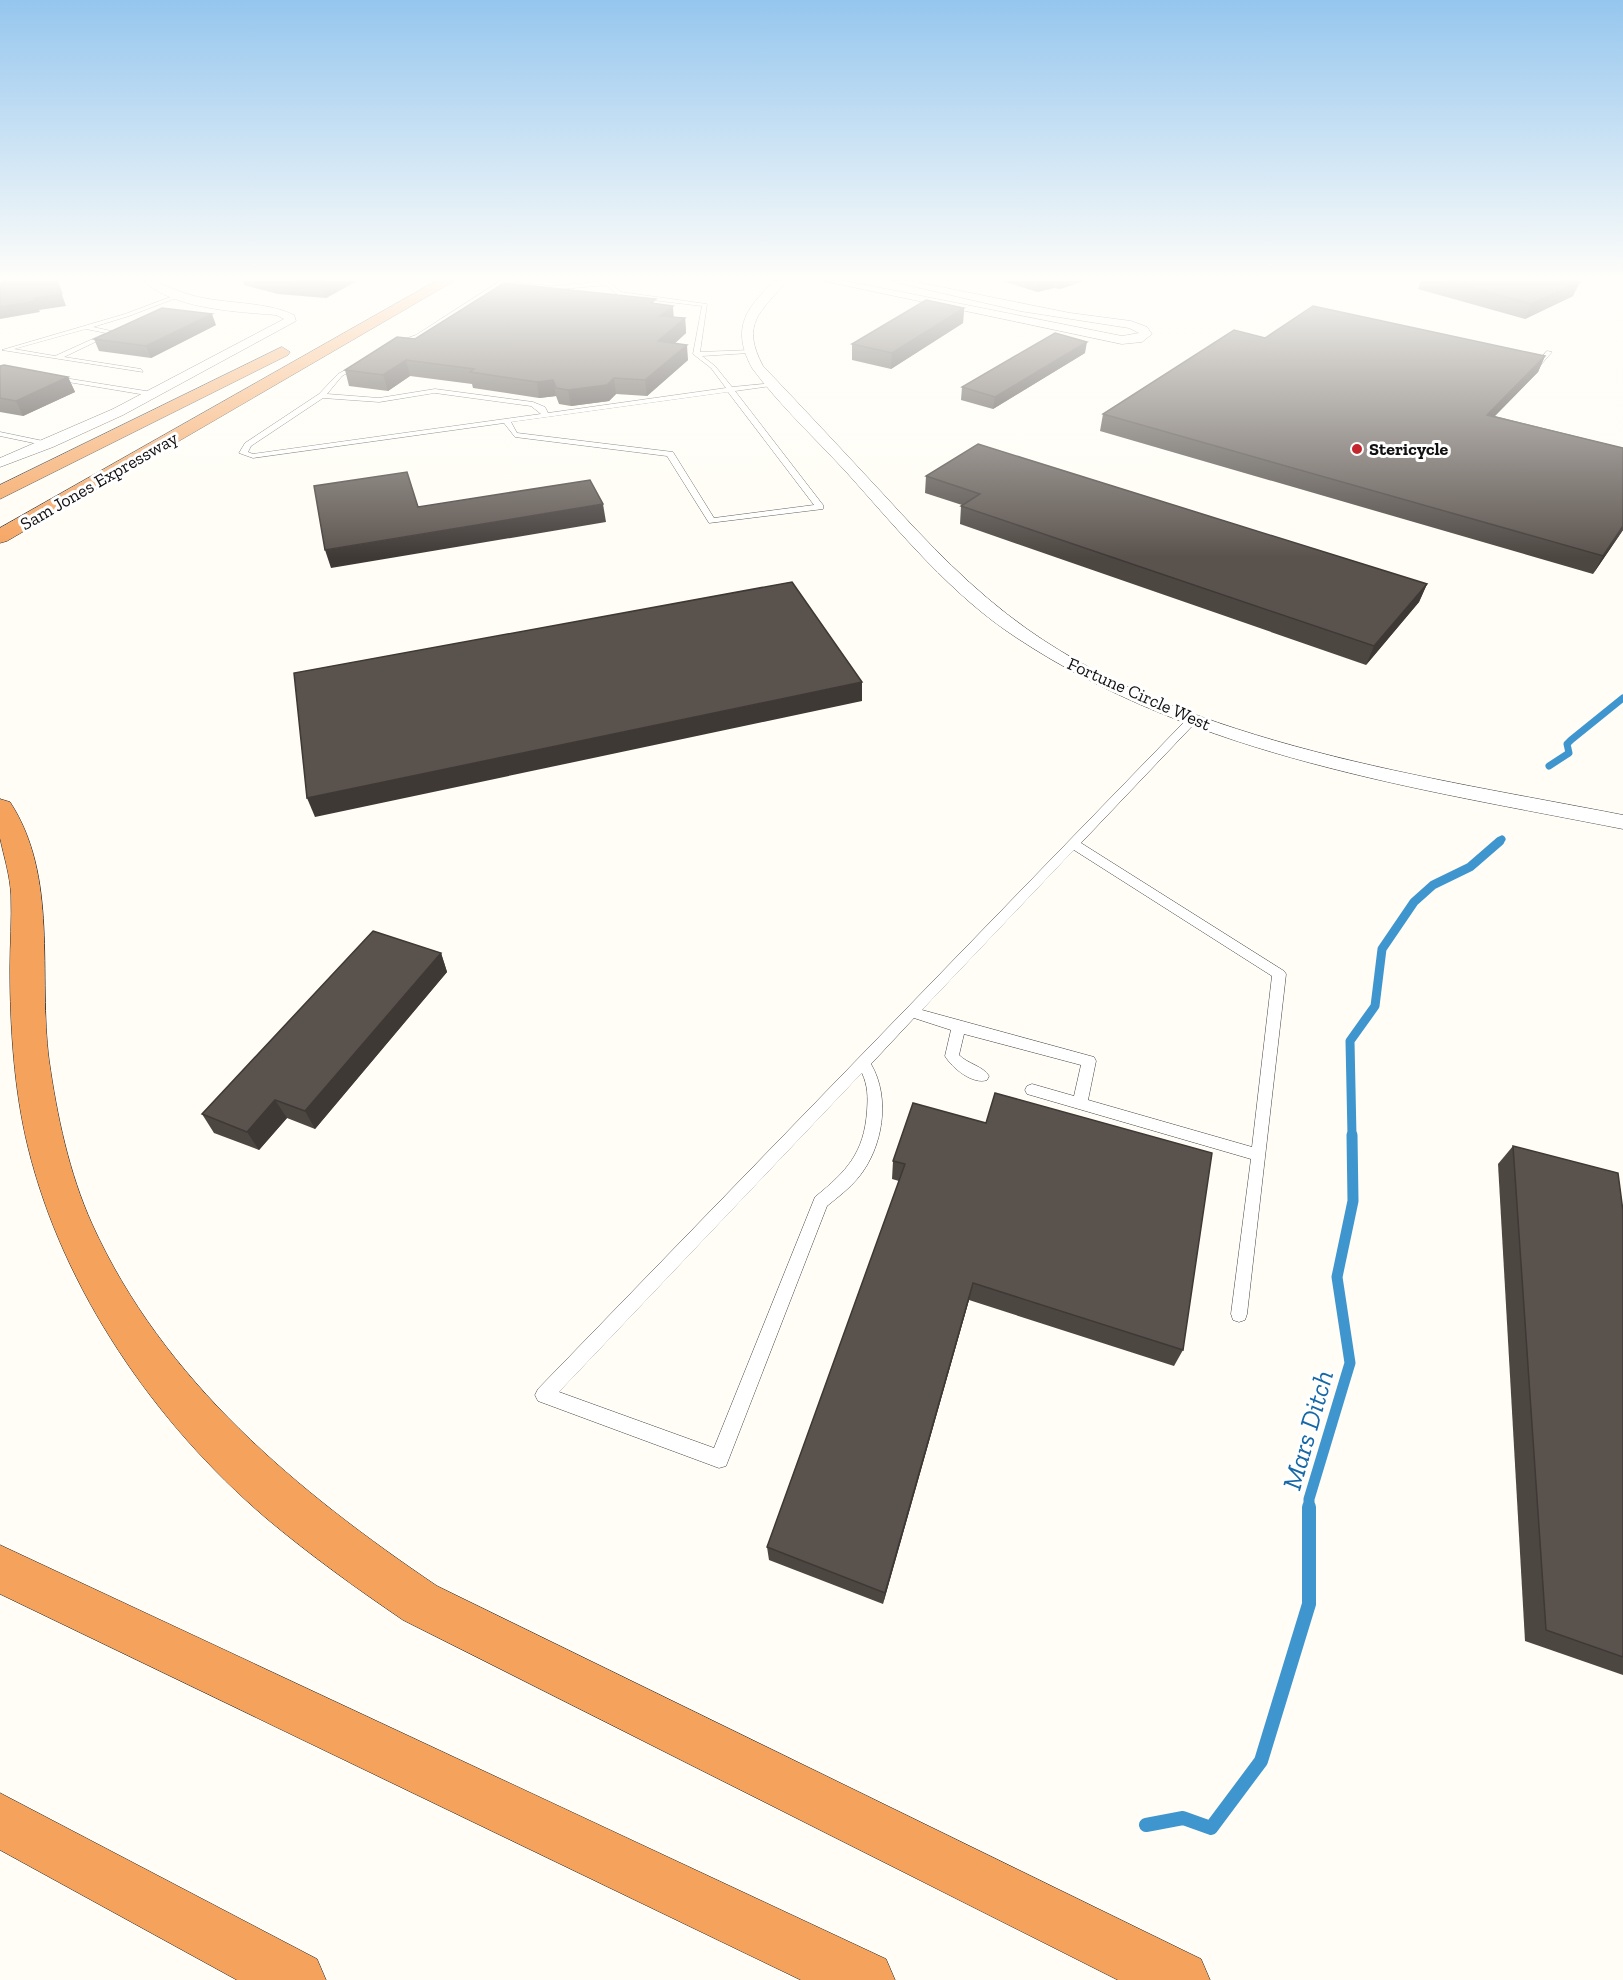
<svg xmlns="http://www.w3.org/2000/svg" width="1623" height="1980" font-family="'Zilla Slab',serif">
<style>
.lines{fill:none;stroke-linecap:round;stroke-linejoin:round}
.stream-far3{stroke:#3f96cf;stroke-width:7}
.stream-far2{stroke:#3f96cf;stroke-width:9}
.stream-far1{stroke:#3f96cf;stroke-width:11}
.stream{stroke:#3f96cf;stroke-width:14}
.service-casing{stroke:#444;stroke-width:1}
.minor-casing{stroke:#444;stroke-width:1}
.motorway-casing{stroke:#222;stroke-width:1}
.service{fill:#fff;fill-rule:evenodd}
.minor{fill:#fff;fill-rule:evenodd}
.motorway{fill:#f5a25d;fill-rule:evenodd}
.wall{fill:#4d4742}
.shaded-wall{fill:#3f3936}
.building{fill:#5a524d;stroke:#3f3936;stroke-width:1.5}
.poi-dot{fill:#c4262e;stroke:#fff;stroke-width:2}
.labels{text-anchor:middle;stroke-width:6;stroke-linejoin:round;paint-order:stroke}
.far-poi-label{font-size:18px;font-weight:bold;fill:#111;stroke:#fff;text-anchor:start}
.far-street-label{font-size:18px;fill:#111;stroke:#fff}
.near-water-label{font-size:27px;font-style:italic;fill:#1768a6;stroke:#fff}
</style>
<rect width="100%" height="100%" fill="#fffdf5"/>
<g class="lines">
<g class="stream-far3">
<path d="M1549,766L1569,753L1567,744L1571,740L1623,698"/>
<path d="M1498,842L1502,839"/>
</g>
<path class="stream-far2" d="M1352,1136L1350,1041L1375,1006L1382,949L1414,902L1433,885L1470,867L1500,841"/>
<path class="stream-far1" d="M1309,1509V1499L1350,1363L1337,1277L1353,1201L1352,1135"/>
<path class="stream" d="M1146,1825L1183,1818L1211,1828L1261,1761L1309,1604V1507"/>
<defs>
<g id="service">
<path d="M500,281L551,286L607,281L621,292L707,304L700,352L751,350L749,353L702,356L715,366L732,387L773,383L771,386L735,391L823,505V509L709,523L667,456L515,437L504,423L253,458L239,453L245,443L319,394L338,374L361,361L363,364L342,376L327,394L379,398L435,389L533,402L545,407L548,413L726,388L711,368L693,354L702,306L619,296L606,285L551,290L502,285L420,337L394,346L391,344L416,335ZM728,392L814,505L714,518L673,452L517,433L511,422ZM435,393L531,406L541,414L253,454L248,452L251,446L323,398L379,402Z"/>
<path d="M179,294L184,295L129,316L93,327L116,332L64,357L141,369L143,372L2,350L125,314ZM86,329L106,333L55,356L14,349Z"/>
<path d="M1547,351L1552,352L1538,368H1534V366Z"/>
<path d="M52,376L152,392L156,394L152,396L50,379Z"/>
<path d="M0,432L48,442L52,444L48,446L0,436Z"/>
<path d="M1192,717L1197,720L1196,722L1081,843L1284,971L1286,974L1247,1314L1245,1320L1239,1322L1233,1320L1231,1314L1251,1159L1027,1094L1025,1090L1027,1086L1032,1084L1074,1096L1081,1065L964,1034L959,1055C968,1064 983,1066 989,1076L987,1080C973,1085 952,1068 945,1056L951,1030L914,1018L871,1064C891,1098 883,1148 858,1178C849,1189 838,1197 827,1206L726,1466L719,1468L538,1401L535,1395L538,1389L1188,718ZM1074,850L1272,976L1252,1147L1088,1100L1096,1061L1094,1057L922,1010ZM862,1073C868,1086 868,1097 867,1111C864,1153 847,1171 815,1197L714,1448L559,1392Z"/>
</g>
<g id="minor">
<path d="M144,281C159,281 169,288 184,293C218,305 265,300 294,315L296,321L123,415L53,447L0,467V458L113,409L284,319L276,315C238,312 172,309 144,281Z"/>
<path d="M775,281H787C761,312 740,323 763,366C804,409 844,452 884,495C929,544 972,590 1027,629C1191,745 1429,777 1623,815V829C1416,788 1197,757 1017,638C951,595 900,532 848,474C816,439 780,406 752,368C731,329 745,308 775,281Z"/>
<path d="M824,281H846L1122,336L1139,333L1129,328L1020,311L890,281H911L1070,313L1131,321L1147,327L1152,334L1142,342L1122,344Z"/>
</g>
<g id="motorway">
<path d="M436,281H454L7,541L0,543V528Z"/>
<path d="M282,347L290,352L288,355L0,499V485Z"/>
<path d="M0,799L10,802C59,877 38,974 49,1060C57,1116 69,1173 92,1224C163,1381 298,1492 437,1586L1201,1959L1210,1980H1118L403,1620C356,1588 310,1555 266,1518C155,1423 63,1290 28,1147C14,1090 10,1027 10,968C10,944 12,919 11,895C10,875 4,857 0,838C0,826 0,811 0,799Z"/>
<path d="M0,1545L886,1959L895,1980H801L0,1594Z"/>
<path d="M0,1793L317,1959L326,1980H237L0,1850Z"/>
</g>
</defs>
<use href="#service" class="service-casing"/>
<use href="#minor" class="minor-casing"/>
<use href="#motorway" class="motorway-casing"/>
<use href="#service" class="service"/>
<use href="#minor" class="minor"/>
<use href="#motorway" class="motorway"/>
</g>
<g class="wall">
<path d="M243,281H357L326,298L278,294L244,285Z"/>
<path d="M1003,281H1083L1060,289L1054,288L1037,292Z"/>
<path d="M1421,281H1577L1573,296L1525,319L1418,289Z"/>
<path d="M964,308L963,323L891,369L852,360V344Z"/>
<path d="M674,317L685,318L686,333L675,343L688,360L647,396L616,394L609,401L571,406L559,404L556,396L539,398L473,388L472,384L410,376L388,391L349,386L345,370L415,339Z"/>
<path d="M216,325L151,358L99,351L94,339Z"/>
<path d="M1265,338L1545,356L1538,372L1495,416L1623,448V530L1593,574L1100,431L1103,414Z"/>
<path d="M1085,353L993,409L961,400L962,387Z"/>
<path d="M0,366L68,377L75,392L23,416L0,412Z"/>
<path d="M926,476L1427,584L1419,602L1366,665L960,524L961,506L962,505L925,493Z"/>
<path d="M441,953L447,972L315,1129L287,1118L259,1150L214,1133L202,1114Z"/>
<path d="M913,1103L1183,1350L1174,1366L969,1300L883,1604L769,1560L767,1547L899,1181L892,1179L893,1161Z"/>
<path d="M1513,1146L1623,1211V1675L1525,1641L1498,1164Z"/>
</g>
<g class="shaded-wall">
<path d="M57,281L66,306L39,310L40,312L0,319V307L34,298Z"/>
<path d="M326,281H357L326,298L322,283Z"/>
<path d="M1038,281H1055L1054,288L1037,292Z"/>
<path d="M1061,281H1083L1060,289Z"/>
<path d="M1580,282L1573,296L1525,319L1531,304Z"/>
<path d="M673,306L674,321L660,316Z"/>
<path d="M964,308L963,323L891,369L892,353Z"/>
<path d="M212,314L216,325L151,358L146,346Z"/>
<path d="M685,318L686,333L660,357L658,341Z"/>
<path d="M1087,342L1085,353L993,409L995,397Z"/>
<path d="M687,345L688,360L647,396L645,380Z"/>
<path d="M1545,356L1538,372L1480,431L1487,415Z"/>
<path d="M406,360L410,376L388,391L383,375Z"/>
<path d="M68,377L75,392L23,416L16,401Z"/>
<path d="M614,378L616,394L609,401L571,406L568,390Z"/>
<path d="M553,380L556,396L539,398L537,382Z"/>
<path d="M603,504L606,522L331,568L325,550Z"/>
<path d="M1623,526V530L1593,574L1603,556Z"/>
<path d="M1427,584L1419,602L1366,665L1374,646Z"/>
<path d="M862,682V701L315,817L307,798Z"/>
<path d="M441,953L447,972L315,1129L305,1111Z"/>
<path d="M275,1100L287,1118L259,1150L247,1132Z"/>
<path d="M973,1283L969,1300L883,1604L885,1593Z"/>
</g>
<g class="building">
<path d="M3,281H57L62,294L34,298L35,301L0,307V283H3Z"/>
<path d="M294,281H326L322,283Z"/>
<path d="M1446,281H1576L1580,282L1531,304Z"/>
<path d="M504,283L656,299L651,303L673,306L660,316L685,318L658,341L687,345L645,380L614,378L607,385L568,390L556,388L553,380L537,382L470,372L474,369L406,360L383,375L345,370L397,337L415,339Z"/>
<path d="M926,300L964,308L892,353L852,344Z"/>
<path d="M1313,306L1545,356L1487,415L1623,448V526L1603,556L1103,414L1234,330L1265,338Z"/>
<path d="M162,308L212,314L146,346L94,339Z"/>
<path d="M1055,333L1087,342L995,397L962,387Z"/>
<path d="M4,365L68,377L16,401L0,398V366Z"/>
<path d="M978,444L1427,584L1374,646L961,506L980,494L926,476Z"/>
<path d="M407,472L418,507L590,480L603,504L325,550L314,486Z"/>
<path d="M792,582L862,682L307,798L294,673Z"/>
<path d="M373,931L441,953L305,1111L275,1100L247,1132L202,1114Z"/>
<path d="M995,1093L1212,1153L1183,1350L973,1283L885,1593L767,1547L905,1164L893,1161L913,1103L986,1123Z"/>
<path d="M1513,1146L1618,1173L1623,1211V1657L1546,1630Z"/>
</g>
<linearGradient id="sky" x2="0" y2="1"><stop stop-color="#95c6ee"/><stop offset="0.5" stop-color="#fffefa"/><stop offset="1" stop-color="#fffefa" stop-opacity="0"/></linearGradient>
<rect width="1623" height="558" fill="url(#sky)"/>
<circle class="poi-dot" cx="1357" cy="449" r="6"/>
<g class="labels">
<g class="far-poi-label">
<text x="1369" y="455">Stericycle</text>
</g>
<g class="far-street-label">
<text transform="translate(99 481) rotate(-30)" y="6">Sam Jones Expressway</text>
<text transform="translate(1139 694) rotate(24)" y="6">Fortune Circle West</text>
</g>
<g class="near-water-label">
<text transform="translate(1308 1430) rotate(-74)" y="9">Mars Ditch</text>
</g>
</g>
</svg>
